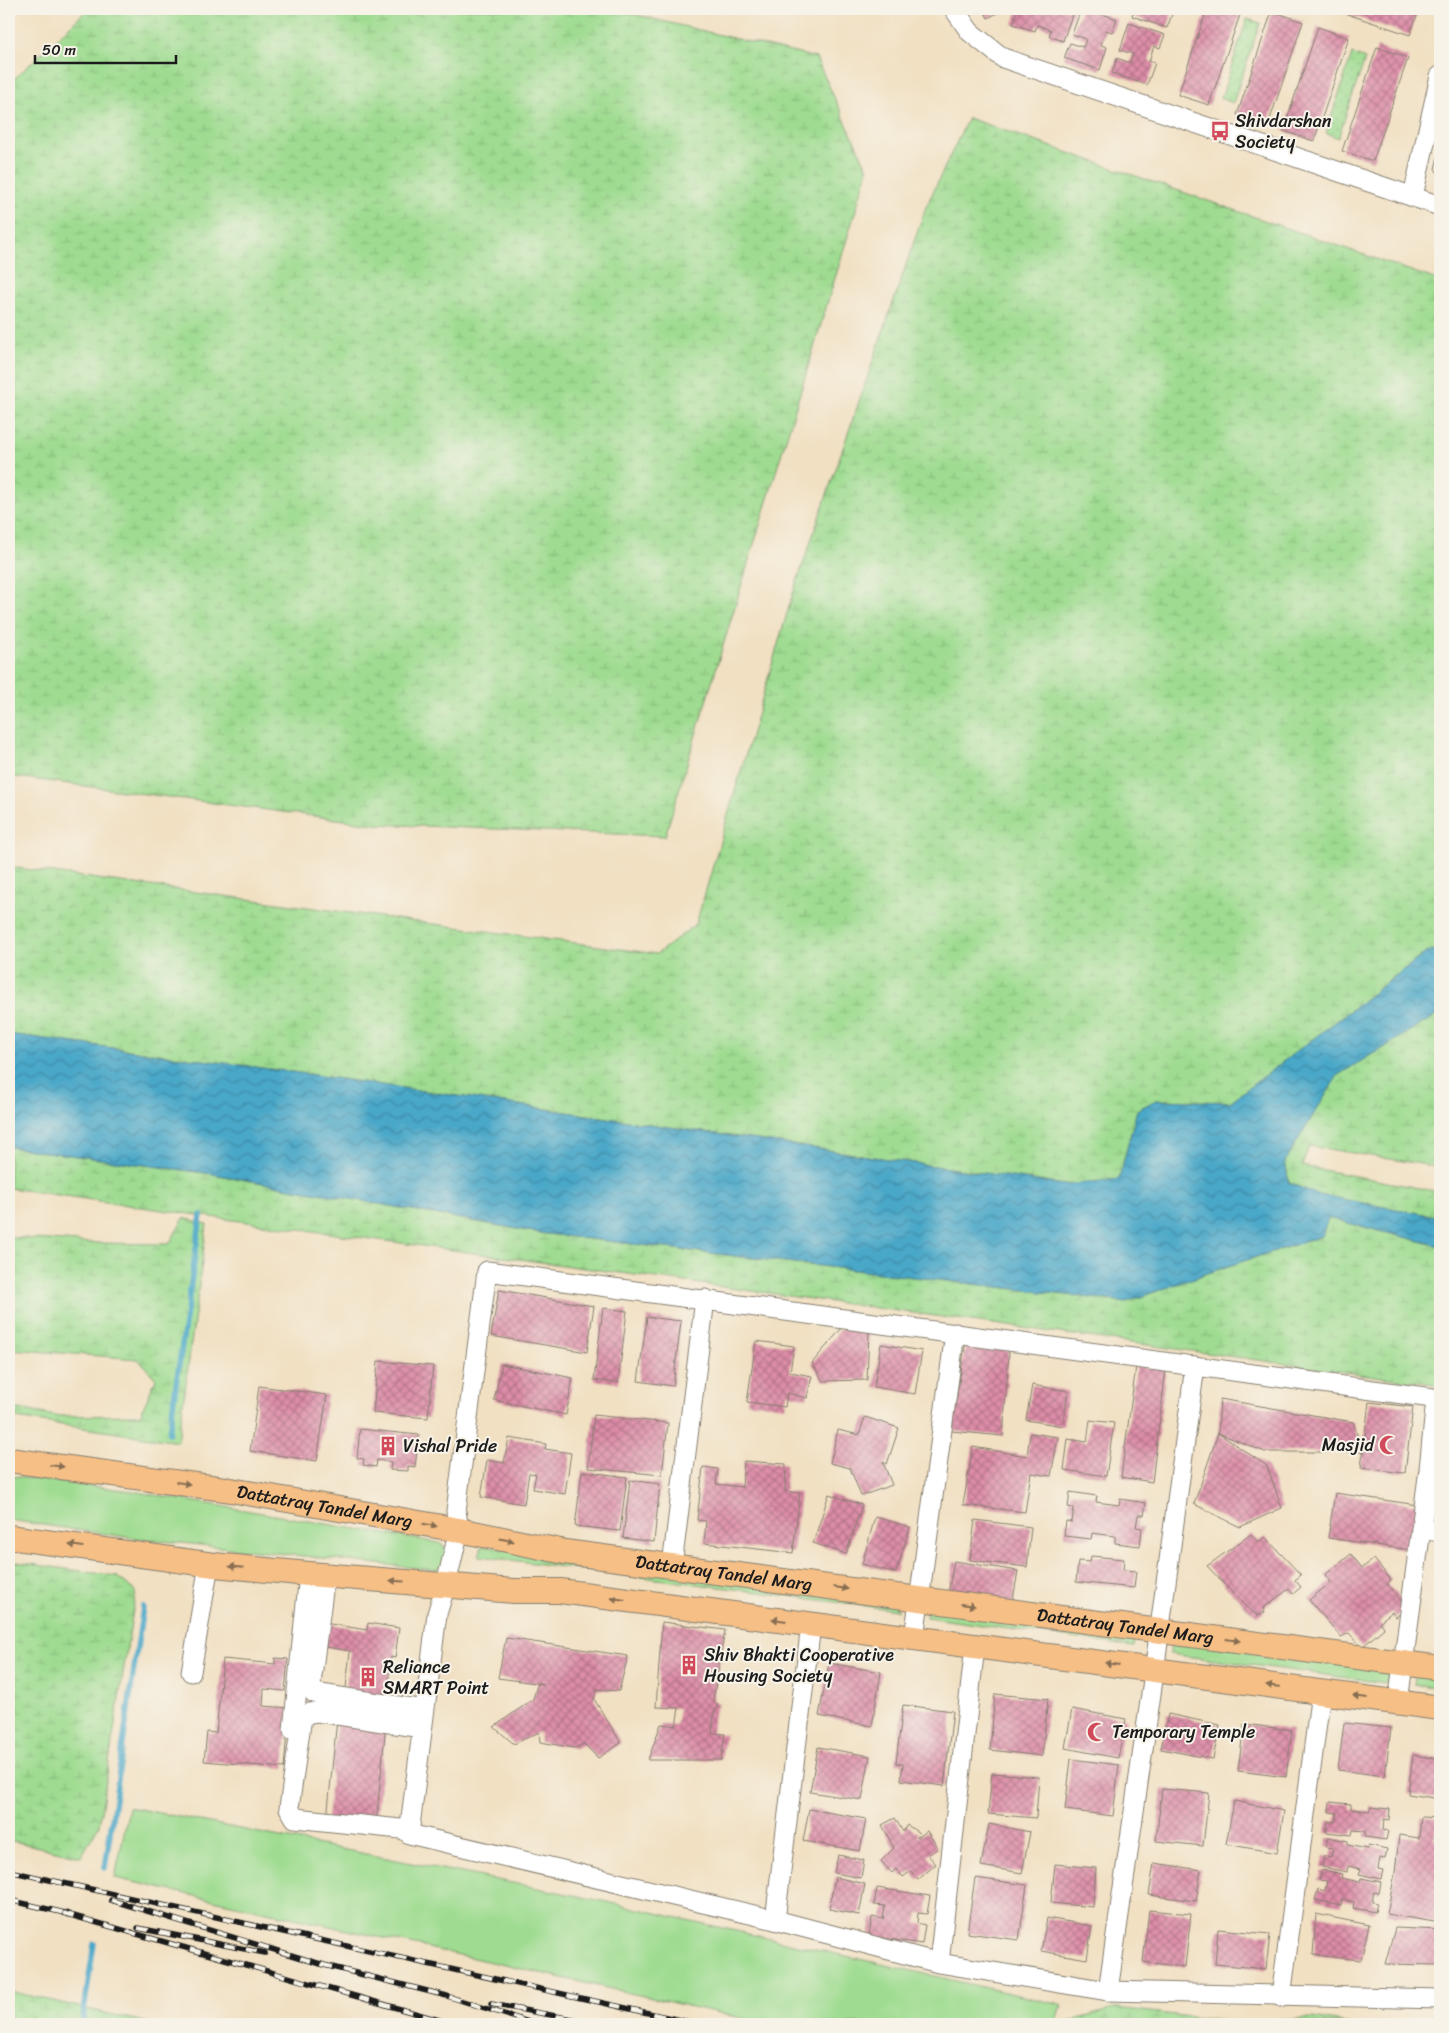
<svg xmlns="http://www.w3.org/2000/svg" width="1449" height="2033" font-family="Sriracha,sans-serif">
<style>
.grass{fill:url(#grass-dots);stroke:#5e7c56}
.wetland{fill:url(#wetland-marsh);stroke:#5e7c56}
.garden{fill:#9fdc91;stroke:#5e7c56}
.water{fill:url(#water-waves);stroke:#326272}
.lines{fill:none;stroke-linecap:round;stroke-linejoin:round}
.stream{stroke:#49a7c8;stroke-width:5.5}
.building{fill:url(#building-cross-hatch)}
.minor-casing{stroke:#867e6f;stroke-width:21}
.major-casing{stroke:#867e6f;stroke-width:26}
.minor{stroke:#fff;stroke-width:19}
.major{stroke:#f5bf86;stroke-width:24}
.rail-casing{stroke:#1c1c1c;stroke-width:5.5}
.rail{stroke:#f7f3e8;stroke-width:4;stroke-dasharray:11;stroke-linecap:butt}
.oneway{fill:#886e51}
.labels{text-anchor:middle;stroke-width:4;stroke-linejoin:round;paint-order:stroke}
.poi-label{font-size:18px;fill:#1c1c1c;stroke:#f7f3e8;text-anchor:start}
.street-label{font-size:18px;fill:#1c1c1c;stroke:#f7f3e8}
</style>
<defs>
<pattern id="grass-dots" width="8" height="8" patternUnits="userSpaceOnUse" patternTransform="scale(1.25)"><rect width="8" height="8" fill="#9fdc91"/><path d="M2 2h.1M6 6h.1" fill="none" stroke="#88bc7c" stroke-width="1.8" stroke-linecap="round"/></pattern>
<pattern id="wetland-marsh" width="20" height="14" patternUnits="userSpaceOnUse" patternTransform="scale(1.25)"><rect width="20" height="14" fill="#9fdc91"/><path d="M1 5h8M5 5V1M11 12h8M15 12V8" fill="none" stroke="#88bc7c"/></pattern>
<pattern id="water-waves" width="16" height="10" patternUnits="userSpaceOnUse" patternTransform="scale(1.25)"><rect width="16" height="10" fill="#49a7c8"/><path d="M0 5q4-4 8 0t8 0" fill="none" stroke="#3c87a2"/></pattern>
<pattern id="building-cross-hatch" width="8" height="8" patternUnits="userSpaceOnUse" patternTransform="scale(1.25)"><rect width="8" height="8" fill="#dd8da8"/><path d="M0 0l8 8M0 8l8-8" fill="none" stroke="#b27288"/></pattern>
</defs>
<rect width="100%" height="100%" fill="#f7f3e8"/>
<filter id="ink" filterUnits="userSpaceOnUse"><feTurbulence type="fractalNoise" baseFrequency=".02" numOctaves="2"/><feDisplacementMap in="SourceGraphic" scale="10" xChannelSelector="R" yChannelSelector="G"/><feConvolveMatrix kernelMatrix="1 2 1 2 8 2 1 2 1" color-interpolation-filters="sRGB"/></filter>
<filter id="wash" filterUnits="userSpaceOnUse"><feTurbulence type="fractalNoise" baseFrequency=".0096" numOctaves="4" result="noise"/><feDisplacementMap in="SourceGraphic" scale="20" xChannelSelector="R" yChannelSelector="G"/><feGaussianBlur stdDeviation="1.12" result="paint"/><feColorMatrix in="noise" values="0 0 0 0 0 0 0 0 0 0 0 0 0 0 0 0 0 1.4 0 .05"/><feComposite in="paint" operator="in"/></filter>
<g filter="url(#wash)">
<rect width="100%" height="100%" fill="#f1e0c2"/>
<g class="grass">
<path d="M1247,19L1260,23L1233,103L1221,98Z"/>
<path d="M1352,54L1365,59L1338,138L1326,133Z"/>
</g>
<g class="wetland">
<path d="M88,9H612L816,58L868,170L665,836L374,824L9,776V84Z"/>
<path d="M968,118L1440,281V949L1427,952L1230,1102L1156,1100L1137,1110L1119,1179L1065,1185L314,1075L9,1034V867L657,954L696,924L793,593L926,207Z"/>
<path d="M1440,1013V1167L1309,1146L1302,1166L1440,1192V1217L1319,1195L1289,1183L1285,1161L1338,1075Z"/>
<path d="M9,1147L213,1174L539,1233L1126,1302L1225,1267L1322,1236L1328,1218L1440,1246V1385L218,1218L9,1188Z"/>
<path d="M184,1218L207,1224L178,1442L9,1417V1407L55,1416L140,1415L156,1379L138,1359L9,1349V1237L91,1243L169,1244Z"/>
<path d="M9,1561L116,1576L136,1591L99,1825L81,1857L9,1840Z"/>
<path d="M9,1991L153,2024H9Z"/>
<path d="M1118,2008L1239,2023L1313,2018L1350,2024H1059Z"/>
</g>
<g class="garden">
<path d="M9,1476L132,1491L439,1543L448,1549L446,1565L434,1570L126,1537L9,1520Z"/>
<path d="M482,1546L897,1603V1610L479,1556Z"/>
<path d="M928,1607L1136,1633L1134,1647L926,1617Z"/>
<path d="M1171,1640L1390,1669L1385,1683L1170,1654Z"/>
<path d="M1416,1672L1440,1675V1688L1414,1684Z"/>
<path d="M129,1807L608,1902L1062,2005L1056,2024H768L115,1878Z"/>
</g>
<path class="water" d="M1440,949V1013L1338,1075L1285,1161L1289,1183L1319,1195L1440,1217V1246L1328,1218L1322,1236L1225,1267L1126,1302L539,1233L213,1174L9,1147V1034L314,1075L1065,1185L1119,1179L1137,1110L1156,1100L1230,1102L1427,952Z"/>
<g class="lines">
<g class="stream">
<path d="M169,1433L201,1215"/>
<path d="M105,1868L143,1607"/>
<path d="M82,2024L94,1944"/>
</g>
</g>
<g id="blocks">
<g class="building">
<path d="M983,9H1005L988,18Z"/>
<path d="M1018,9H1074L1063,41L1049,36L1051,30L1037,25L1035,31L1013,24Z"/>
<path d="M1081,9H1087L1117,19L1112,32L1106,30L1101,45L1107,47L1100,70L1064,58L1070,43L1083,47L1086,39L1072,34Z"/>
<path d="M1134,9H1174L1167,28L1132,16Z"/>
<path d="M1207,9H1242L1209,105L1178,95Z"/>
<path d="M1332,9H1419L1410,35Z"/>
<path d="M1272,11L1303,22L1268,125L1237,115Z"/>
<path d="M1129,23L1165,35L1160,48L1154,46L1149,61L1155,63L1147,85L1112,73L1117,58L1130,63L1133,54L1120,50Z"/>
<path d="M1318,27L1349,38L1314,141L1283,131Z"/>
<path d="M1377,47L1408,58L1373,161L1342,151Z"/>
<path d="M1440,148V176L1435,169Z"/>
<path d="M499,1290L594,1306L587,1352L491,1336Z"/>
<path d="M603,1308L627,1311L618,1383L594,1380Z"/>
<path d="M647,1317L681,1321L673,1386L638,1381Z"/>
<path d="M842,1328L869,1331L867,1380L823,1381L812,1363Z"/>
<path d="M966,1340L1009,1351L1003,1436L951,1431Z"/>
<path d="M756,1341L794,1346L790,1372L812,1376L807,1398L787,1393L785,1407L747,1402Z"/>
<path d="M881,1344L922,1351L915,1394L874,1387Z"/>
<path d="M378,1361L433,1366L428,1418L373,1413Z"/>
<path d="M502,1364L573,1378L566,1415L494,1400Z"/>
<path d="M1136,1366L1166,1369L1152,1482L1121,1477Z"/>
<path d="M1032,1385L1068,1391L1063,1426L1026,1420Z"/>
<path d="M259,1386L327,1395L317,1461L250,1451Z"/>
<path d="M1220,1399L1353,1422L1363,1452H1265L1218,1433Z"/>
<path d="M1369,1402L1413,1407L1405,1473L1361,1468Z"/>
<path d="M594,1415L668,1423L662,1475L588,1468Z"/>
<path d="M865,1417L899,1428L887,1464L883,1462L892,1485L861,1496L850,1468L830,1463L838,1430L859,1435Z"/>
<path d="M1090,1420L1114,1423L1106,1476L1064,1470L1068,1439L1087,1442Z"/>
<path d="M360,1429L419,1435L415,1467L408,1466V1471L390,1470L391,1462L377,1460L376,1467L363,1465L364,1459L357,1458Z"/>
<path d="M1030,1433L1058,1437L1051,1476L1031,1473L1025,1512L963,1505L973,1447L1027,1456Z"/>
<path d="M1218,1433L1267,1466L1282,1508L1240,1527L1194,1504Z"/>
<path d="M509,1438L546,1444L545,1449L571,1453L565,1494L533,1489L536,1474L529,1473L524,1504L481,1497L487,1460L504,1463Z"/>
<path d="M744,1461L786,1464L785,1491L800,1493L793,1553L704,1543L706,1521L697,1520L703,1467L718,1469L716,1484L742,1487Z"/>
<path d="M582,1471L627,1477L620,1531L575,1526Z"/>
<path d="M630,1480L660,1484L654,1542L623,1538Z"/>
<path d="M1070,1492L1097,1496L1096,1502L1119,1505L1120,1499L1146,1503L1144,1515H1138L1136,1527L1142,1528L1140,1546L1115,1543V1536L1092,1533L1091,1539L1064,1536L1066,1521L1072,1522L1074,1508L1068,1507Z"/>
<path d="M1335,1493L1418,1505L1411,1550L1328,1538Z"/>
<path d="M829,1494L862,1505L846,1554L813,1543Z"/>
<path d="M875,1517L910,1527L896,1573L862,1564Z"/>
<path d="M975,1520L1031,1527L1027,1567L970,1560Z"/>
<path d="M1251,1534L1258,1542L1265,1537L1301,1575L1295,1580L1301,1587L1293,1594L1289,1589L1263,1608L1265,1612L1258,1616L1247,1608L1207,1566Z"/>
<path d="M1351,1554L1362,1568L1374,1559L1391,1580L1387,1584L1407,1608L1396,1617L1392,1612L1379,1622L1384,1628L1362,1647L1349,1633L1341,1637L1309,1600L1331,1582L1325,1575Z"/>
<path d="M1091,1556L1124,1559L1123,1570L1136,1571L1134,1588L1076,1582L1078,1561L1090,1562Z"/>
<path d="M954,1561L1018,1571L1012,1605L948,1594Z"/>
<path d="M662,1622L725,1630L713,1700L718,1704L714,1713L712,1733L725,1734L721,1760H648L661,1724L676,1726L679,1708L656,1707Z"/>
<path d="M324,1623L367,1630L368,1623L399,1628L395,1658L391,1657L386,1704L345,1697L350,1651L320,1646Z"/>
<path d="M506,1638L628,1656L619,1691L597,1689L594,1699L621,1743L598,1758L584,1744L575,1748L540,1742L539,1732L514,1744L494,1727L533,1699L538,1683L544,1684L498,1678Z"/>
<path d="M275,1658L288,1659L285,1691L264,1689L263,1706L289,1708L284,1768L204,1761L207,1732L216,1733L223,1659L275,1664Z"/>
<path d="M829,1663L881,1672L872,1726L819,1716Z"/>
<path d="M995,1694L1048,1699L1042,1756L990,1750Z"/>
<path d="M903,1705L953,1711L944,1786L901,1780L903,1764L896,1763Z"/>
<path d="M1072,1709L1126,1719L1118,1758L1065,1748Z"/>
<path d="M1168,1714L1220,1725L1213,1759L1161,1749Z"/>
<path d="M337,1719L386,1724L376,1824L327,1819Z"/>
<path d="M1344,1723L1391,1728L1385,1776L1338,1770Z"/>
<path d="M1244,1724L1292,1730L1286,1777L1238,1771Z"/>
<path d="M818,1747L870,1756L862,1800L810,1792Z"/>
<path d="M1413,1755L1440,1759V1799L1408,1794Z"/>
<path d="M1071,1759L1119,1765L1113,1816L1065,1810Z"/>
<path d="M992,1773L1039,1777L1036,1818L988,1814Z"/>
<path d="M1162,1789L1209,1793L1203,1846L1156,1841Z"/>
<path d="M1234,1801L1284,1811L1277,1853L1226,1844Z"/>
<path d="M1330,1802L1351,1804V1809L1370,1811V1807L1390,1809L1389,1820L1384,1819L1383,1830L1388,1831L1386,1840L1365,1837V1831L1353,1830L1352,1835L1326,1832L1328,1821L1335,1822L1337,1813L1329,1812Z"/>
<path d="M809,1809L866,1819L860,1851L803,1841Z"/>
<path d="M1421,1817L1438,1818L1435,1840H1440V1923L1387,1914L1395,1873L1399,1835L1419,1838Z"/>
<path d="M895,1818L903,1832L907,1825L919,1833L917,1838L927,1831L938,1848L928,1855L936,1864L918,1880L911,1871L903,1877L896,1869L892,1873L881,1861L894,1848L882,1825Z"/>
<path d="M989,1824L1030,1832L1022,1873L981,1866Z"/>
<path d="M1328,1837L1348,1841V1845L1367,1849L1368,1845L1387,1849L1385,1859L1380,1858L1378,1869L1383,1870L1381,1879L1359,1874L1361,1869L1348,1866L1347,1872L1322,1867L1324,1856L1331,1857L1333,1848L1326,1847Z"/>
<path d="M838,1855L864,1860L861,1878L834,1873Z"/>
<path d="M1154,1863L1201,1870L1196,1901L1149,1895Z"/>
<path d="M1055,1864L1096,1868L1093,1907L1051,1903Z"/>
<path d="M1322,1870L1342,1874L1341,1878L1360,1882L1361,1878L1381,1882L1379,1893L1374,1892L1372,1902L1377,1903L1375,1912L1353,1908L1354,1902L1342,1899L1341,1905L1315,1900L1318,1889L1325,1891L1327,1881L1319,1880Z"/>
<path d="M835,1877L865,1884L859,1915L829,1909Z"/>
<path d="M975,1878L1027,1885L1019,1940L967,1933Z"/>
<path d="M877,1888L930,1896L927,1914L918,1913L917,1923L925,1925L922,1944L869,1936L872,1917L883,1919L885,1906L874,1905Z"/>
<path d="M1149,1910L1191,1914L1185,1967L1143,1962Z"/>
<path d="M1316,1914L1369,1925L1361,1960L1313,1955Z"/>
<path d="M1047,1918L1092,1926L1087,1959L1041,1951Z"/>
<path d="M1395,1928L1440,1930V1965L1385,1964Z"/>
<path d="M1218,1929L1270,1934L1266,1969L1215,1964Z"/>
</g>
</g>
</g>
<g filter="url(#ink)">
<use href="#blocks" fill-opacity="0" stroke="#867e6f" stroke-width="1"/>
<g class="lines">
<defs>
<g id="minor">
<path d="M954,9L970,32L1003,58L1440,206"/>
<path d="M1413,196L1440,76"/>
<path d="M1440,1399L487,1271L456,1511L459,1530L446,1584L437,1614L409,1834L775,1920L939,1963L1108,1991L1440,1999"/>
<path d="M1421,1529L1440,1532"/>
<path d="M672,1566L705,1299"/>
<path d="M325,1576L311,1684L314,1693L424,1710"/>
<path d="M914,1638L955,1333"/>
<path d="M191,1672L209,1564"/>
<path d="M1398,1702L1429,1469L1436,1399"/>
<path d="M293,1730L309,1574"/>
<path d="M410,1830L295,1818L289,1808L302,1717L310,1713L318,1712L422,1728"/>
<path d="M775,1920L811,1625"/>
<path d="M939,1963L975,1646"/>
<path d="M1108,1991L1152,1687L1195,1366"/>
<path d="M1281,1997L1321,1692"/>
</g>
<g id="major">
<path id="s1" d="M9,1460L225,1489L459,1530L565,1552L1440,1668"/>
<path d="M9,1537L214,1565L309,1574L514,1591H560L1440,1708"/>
</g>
</defs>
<use href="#minor" class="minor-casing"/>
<use href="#major" class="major-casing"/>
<use href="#minor" class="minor"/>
<use href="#major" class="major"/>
<defs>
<g id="rail">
<path d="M9,1871L698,2024"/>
<path d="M9,1900L69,1914"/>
<path d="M111,1900L324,1965L447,1996L535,2024"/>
<path d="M63,1913L453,2024"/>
<path d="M138,1928L265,1953"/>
<path d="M491,2004L599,2024"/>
</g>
</defs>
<use href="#rail" class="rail-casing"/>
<use href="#rail" class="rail"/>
</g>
<defs><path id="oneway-solid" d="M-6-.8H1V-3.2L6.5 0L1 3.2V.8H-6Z" transform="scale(1.25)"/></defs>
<g class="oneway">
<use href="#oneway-solid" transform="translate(57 1466) rotate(7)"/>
<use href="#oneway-solid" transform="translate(183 1483) rotate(8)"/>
<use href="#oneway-solid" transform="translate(430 1525) rotate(10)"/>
<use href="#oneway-solid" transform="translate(507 1540) rotate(12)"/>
<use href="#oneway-solid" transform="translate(76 1546) rotate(-172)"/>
<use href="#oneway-solid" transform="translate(236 1567) rotate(-174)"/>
<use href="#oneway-solid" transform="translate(397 1581) rotate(-176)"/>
<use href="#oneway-solid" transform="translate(841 1588) rotate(8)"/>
<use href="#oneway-solid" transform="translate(618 1599) rotate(-173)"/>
<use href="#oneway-solid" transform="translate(968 1605) rotate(8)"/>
<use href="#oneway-solid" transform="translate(779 1620) rotate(-172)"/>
<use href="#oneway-solid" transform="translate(1233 1640) rotate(8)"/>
<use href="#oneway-solid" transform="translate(1112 1664) rotate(-172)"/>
<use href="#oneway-solid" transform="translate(1273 1686) rotate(-172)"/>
<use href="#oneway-solid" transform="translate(1360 1697) rotate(-172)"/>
</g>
</g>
<defs>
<symbol id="bus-bare" viewBox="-9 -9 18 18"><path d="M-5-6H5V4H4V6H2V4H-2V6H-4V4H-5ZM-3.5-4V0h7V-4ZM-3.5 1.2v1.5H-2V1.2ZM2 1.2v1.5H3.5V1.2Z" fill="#d1495b" stroke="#f7f3e8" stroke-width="2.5" paint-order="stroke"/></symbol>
<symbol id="mosque-bare" viewBox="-9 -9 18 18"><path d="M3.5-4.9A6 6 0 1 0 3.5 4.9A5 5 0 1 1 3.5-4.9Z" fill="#d1495b" stroke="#f7f3e8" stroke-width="2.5" paint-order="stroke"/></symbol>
<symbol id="building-bare" viewBox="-9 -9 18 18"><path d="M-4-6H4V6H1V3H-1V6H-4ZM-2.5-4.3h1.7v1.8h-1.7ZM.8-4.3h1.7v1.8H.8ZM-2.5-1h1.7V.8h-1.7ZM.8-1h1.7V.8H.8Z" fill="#d1495b" stroke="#f7f3e8" stroke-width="2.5" paint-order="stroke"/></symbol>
</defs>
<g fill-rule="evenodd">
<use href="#bus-bare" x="1206" y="117" width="28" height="28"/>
<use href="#mosque-bare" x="1375" y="1431" width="28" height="28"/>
<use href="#building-bare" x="374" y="1432" width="28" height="28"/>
<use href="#building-bare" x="675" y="1651" width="28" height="28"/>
<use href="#building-bare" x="354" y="1663" width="28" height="28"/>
<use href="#mosque-bare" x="1083" y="1718" width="28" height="28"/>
</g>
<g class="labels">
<g class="poi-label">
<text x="1235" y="127">Shivdarshan<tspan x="1235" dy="21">Society</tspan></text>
<text x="1374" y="1451" text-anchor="end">Masjid</text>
<text x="403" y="1452">Vishal Pride</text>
<text x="704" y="1661">Shiv Bhakti Cooperative<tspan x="704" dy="21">Housing Society</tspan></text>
<text x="383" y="1673">Reliance<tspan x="383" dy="21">SMART Point</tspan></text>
<text x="1112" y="1738">Temporary Temple</text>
</g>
<g class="street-label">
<text dy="6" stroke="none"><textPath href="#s1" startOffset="319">Dattatray Tandel Marg</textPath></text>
<text dy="6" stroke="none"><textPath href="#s1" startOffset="724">Dattatray Tandel Marg</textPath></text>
<text dy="6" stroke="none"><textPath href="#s1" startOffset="1129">Dattatray Tandel Marg</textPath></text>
</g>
</g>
<rect width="1449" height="2033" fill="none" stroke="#f7f3e8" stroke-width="30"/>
<path d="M35 55v8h141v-8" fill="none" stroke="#1c1c1c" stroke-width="2.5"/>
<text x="42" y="55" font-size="15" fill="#1c1c1c" stroke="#f7f3e8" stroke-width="4" paint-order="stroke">50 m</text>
</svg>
